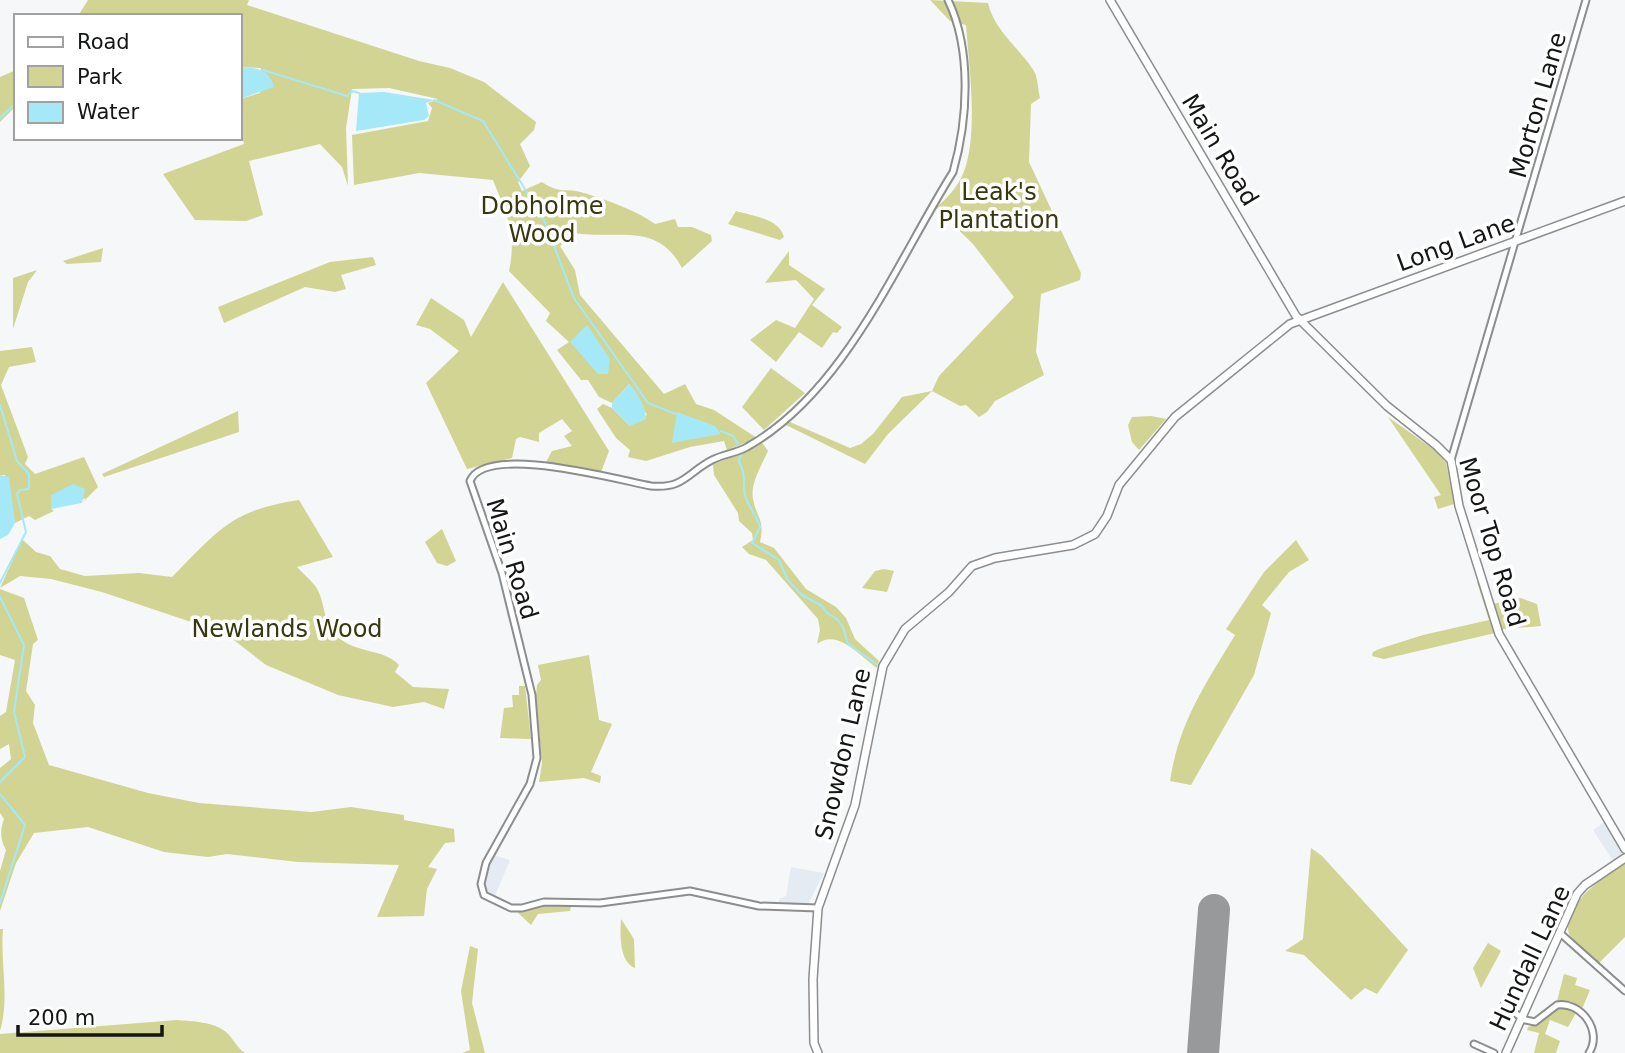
<svg xmlns="http://www.w3.org/2000/svg" width="1625" height="1053" font-family="'DejaVu Sans',sans-serif">
<style>
.built{fill:#e4ebf2}
.green{fill:#d1d492}
.water{fill:#a5e9f9}
.lines{fill:none;stroke-linecap:round;stroke-linejoin:round}
.stream{stroke:#a5e9f9;stroke-width:2}
.runway{stroke:#98999a;stroke-width:32}
.street-casing{stroke:#8b8d8e;stroke-width:9}
.secondary-casing{stroke:#8b8d8e;stroke-width:10}
.street{stroke:#fff;stroke-width:5}
.secondary{stroke:#fff;stroke-width:7}
.labels{text-anchor:middle;stroke-width:7;stroke-linejoin:round;paint-order:stroke}
.street-label{font-size:24px;fill:#141515;stroke:#fff}
.park-label{font-size:24px;fill:#37380f;stroke:#fff}
</style>
<rect width="100%" height="100%" fill="#f6f7f8"/>
<g class="built">
<path d="M1606,821L1625,854L1613,861L1593,830Z"/>
<path d="M493,855L510,860L494,898L485,893L484,888Z"/>
<path d="M791,867L824,873L807,906L779,905V899L786,896Z"/>
</g>
<g class="green">
<path d="M88,0H249L247,5L419,61L450,68L484,82L536,122L534,130L520,144L530,166L518,182L522,191L542,182C561,195 564,187 584,193C607,200 636,210 655,224L675,219L678,227H692L711,235L712,241L682,268C657,221 618,240 575,233L560,246L575,270L580,295L664,394L685,384L696,404L714,410L757,438L727,450L724,441L690,447L646,461L628,457L630,450L616,438L597,409L603,404L612,408L630,426L647,415L629,384L612,403L599,397L588,380H581L557,350L569,342L546,321L550,313L509,271C517,234 507,215 493,180L419,173L354,185L352,135L428,121L432,108L428,103L438,99L389,88L352,89L346,128L348,186L342,167L320,144L249,161L263,215L246,221L195,220L163,174L244,144L240,126V99L260,93L261,68L240,67V16H78Z"/>
<path d="M930,0L988,3C994,30 1019,48 1034,71C1038,78 1038,90 1040,98L1031,104L1029,162L1081,273L1080,280L1041,294L1036,352L1044,375L995,401L987,412L979,417L966,405L960,406L932,391L888,434L865,464L784,424L790,422L850,448L861,444L873,434L902,397L932,391L939,376L1014,297L973,244L936,208C947,198 957,188 963,174C979,135 969,67 966,25L950,21Z"/>
<path d="M16,70V106L0,122V77Z"/>
<path d="M736,211C752,216 779,218 784,237L780,240L728,224Z"/>
<path d="M103,248L101,262L67,264L63,261Z"/>
<path d="M789,251V265L825,289L812,305L842,327L837,333L833,332L822,348L799,332L776,362L750,340L776,320L795,328L814,299L796,280L765,283Z"/>
<path d="M373,257L376,265L341,275L346,289L335,292L305,287L224,323L218,307L330,262Z"/>
<path d="M37,270L28,282L13,329V278Z"/>
<path d="M503,282L609,451L601,472L546,462L552,451L572,446L564,436L572,431L562,419L539,433V442L520,437L516,439L512,458L467,469L426,383L459,351L430,329L416,325L431,298L464,320L471,337Z"/>
<path d="M32,347L36,362L9,367L1,385L28,457L25,464L35,474L84,457L98,487L82,503L86,498L51,509L54,511L35,520L29,516L15,523L5,475H0V351Z"/>
<path d="M771,368L805,393L764,430L742,407Z"/>
<path d="M238,411L239,432L104,477L102,474Z"/>
<path d="M1151,416L1166,419L1139,450L1132,442L1128,425L1132,417Z"/>
<path d="M1388,417L1436,451L1446,463L1454,504L1438,509L1434,497L1441,495Z"/>
<path d="M761,441L768,451C762,465 750,483 753,499C757,520 765,518 760,542L774,548L806,589L836,607L846,618L855,639L879,661L877,668C860,656 837,628 817,644L820,630L818,619L766,560L749,554L742,547L753,540L752,533L739,521L738,513L714,475L713,464L747,452Z"/>
<path d="M299,500L333,557L297,567C303,574 311,580 316,587C326,603 322,622 337,636C355,654 383,648 399,665L395,672L413,687L449,689L444,709L424,702L393,707L338,695L266,665L217,627L200,625L102,592L51,579L20,576L0,588L22,539L36,552L50,556L60,569L85,576L139,573L172,577C218,531 231,510 299,500Z"/>
<path d="M442,529L456,561L447,566L437,563L425,542Z"/>
<path d="M1296,540L1309,560L1289,572L1262,605L1271,613L1254,675L1191,785L1170,781C1179,722 1205,685 1235,635L1226,629L1264,572Z"/>
<path d="M884,569L894,571L887,592L862,588L875,571Z"/>
<path d="M1479,581L1488,605L1521,598L1537,604L1541,626L1494,630L1495,633L1384,659L1372,656L1373,652L1379,649L1423,635L1489,620L1477,582Z"/>
<path d="M0,589L24,598L38,640L33,644L26,691L35,705L33,723L49,765L148,793L199,803L312,812L351,807L404,815V820L454,829L455,842L445,843L428,867L437,869L427,889L424,916L377,917L399,865L298,862L227,854L208,857L164,852L88,827L34,833L16,863L0,911V871L6,850C0,840 0,830 4,819L0,813V768L11,759L9,744L0,749V716L6,712L15,660L0,655Z"/>
<path d="M589,655L599,720L612,724L591,772L601,776L600,783L584,778L539,782L542,763L536,695L537,685L541,680L538,665Z"/>
<path d="M519,686H525L531,739L500,738L504,708L513,707L512,695H519Z"/>
<path d="M1311,848L1322,856L1408,950L1377,994L1365,988L1351,1000L1304,955L1285,951L1303,939Z"/>
<path d="M1625,862V937L1599,963L1570,936C1558,906 1605,877 1625,862Z"/>
<path d="M549,904L571,906L570,911L538,914L531,925L516,911Z"/>
<path d="M621,919L634,939L635,968C619,962 620,934 621,919Z"/>
<path d="M0,929H3C0,964 10,997 0,1031Z"/>
<path d="M1488,943L1501,951L1481,988L1473,968Z"/>
<path d="M470,946L478,949L472,1003L485,1053H462L470,1050L461,991Z"/>
<path d="M1564,974L1577,978L1575,985L1590,990L1582,1009L1570,1001H1557Z"/>
<path d="M1561,1007L1576,1013L1568,1027L1550,1020L1545,1034L1560,1041L1556,1053H1534L1539,1033L1527,1030L1528,1027L1538,1024Z"/>
<path d="M177,1020C191,1021 215,1022 226,1032C234,1039 236,1047 245,1053H0V1034Z"/>
</g>
<g class="water">
<path d="M240,67C257,68 269,68 274,87L240,99Z"/>
<path d="M384,92L434,100L426,103L429,116L424,120L356,131L359,93Z"/>
<path d="M587,325L610,359L608,374H598L570,342Z"/>
<path d="M629,384C637,391 646,408 646,419L630,426L612,408V403Z"/>
<path d="M677,412L715,426L721,434L672,443Z"/>
<path d="M0,475L9,477L15,523L8,535L0,539Z"/>
<path d="M73,484L85,489L82,503L51,509V495Z"/>
</g>
<g class="lines">
<g class="stream">
<path d="M263,70L347,96L353,91L359,93"/>
<path d="M434,100L483,121L544,220L574,298L648,403L676,414"/>
<path d="M0,118L16,103"/>
<path d="M0,405L17,461L29,474V489L20,490L17,494L26,532L0,583"/>
<path d="M721,431L733,436L742,451L739,461C747,479 742,480 745,495C747,505 757,516 760,527L752,543L779,560L787,579L802,595L822,606L827,613L837,619L843,627L848,644L878,665"/>
<path d="M0,597L24,645L14,712L25,757L0,782"/>
<path d="M0,794L25,825L0,903"/>
</g>
<path class="runway" d="M1203,1053L1214,910"/>
<defs>
<g id="street">
<path d="M1451,460L1586,0"/>
<path d="M818,908L759,906L690,891L600,903L544,902L522,908H511L484,895L481,884L486,863L530,784L537,758L532,695L502,573L470,481C485,443 618,480 651,486C684,489 687,473 712,460C724,454 737,453 747,447C845,392 896,263 953,172C968,120 972,50 948,0"/>
<path d="M1560,933L1625,991"/>
<path d="M1504,1005L1522,1018"/>
<path d="M1521,1019L1535,1022L1557,1005C1581,1001 1603,1031 1589,1053"/>
<path d="M1474,1044L1494,1053"/>
</g>
<g id="secondary">
<path d="M1110,0L1296,316L1387,406L1436,445L1451,460L1459,506L1499,634L1625,849"/>
<path d="M818,1053L814,1043L813,979L818,908L855,805L883,666L905,629L949,592L972,566L995,558L1073,545L1095,534L1107,516L1119,485L1175,417L1290,324L1625,201"/>
<path d="M1506,1053L1577,894L1585,885L1625,858"/>
</g>
</defs>
<use href="#street" class="street-casing"/>
<use href="#secondary" class="secondary-casing"/>
<use href="#street" class="street"/>
<use href="#secondary" class="secondary"/>
</g>
<g class="labels">
<g class="street-label">
<text transform="translate(1538 105) rotate(-74)" y="8">Morton Lane</text>
<text transform="translate(1220 150) rotate(59)" y="8">Main Road</text>
<text transform="translate(1456 243) rotate(-20)" y="8">Long Lane</text>
<text transform="translate(1492 542) rotate(73)" y="8">Moor Top Road</text>
<text transform="translate(512 559) rotate(73)" y="8">Main Road</text>
<text transform="translate(843 754) rotate(-77)" y="8">Snowdon Lane</text>
<text transform="translate(1530 958) rotate(-65)" y="8">Hundall Lane</text>
</g>
<g class="park-label">
<text x="999" y="200">Leak's<tspan x="999" dy="28">Plantation</tspan></text>
<text x="542" y="214">Dobholme<tspan x="542" dy="28">Wood</tspan></text>
<text x="287" y="637">Newlands Wood</text>
</g>
</g>
<rect x="14" y="14" width="228" height="126" fill="#ffffff" stroke="#a1a1a1" stroke-width="2"/>
<rect x="28" y="37" width="35" height="10" fill="#ffffff" stroke="#a1a1a1" stroke-width="2"/>
<text x="77" y="49" font-size="21" fill="#141515">Road</text>
<rect x="28" y="66" width="35" height="21" fill="#d1d492" stroke="#a1a1a1" stroke-width="2"/>
<text x="77" y="84" font-size="21" fill="#141515">Park</text>
<rect x="28" y="102" width="35" height="21" fill="#a5e9f9" stroke="#a1a1a1" stroke-width="2"/>
<text x="77" y="119" font-size="21" fill="#141515">Water</text>
<path d="M18 1025v10h144v-10" fill="none" stroke="#141515" stroke-width="3.5"/>
<text x="28" y="1025" font-size="21" fill="#141515" stroke="#ffffff" stroke-width="5" paint-order="stroke">200 m</text>
</svg>
